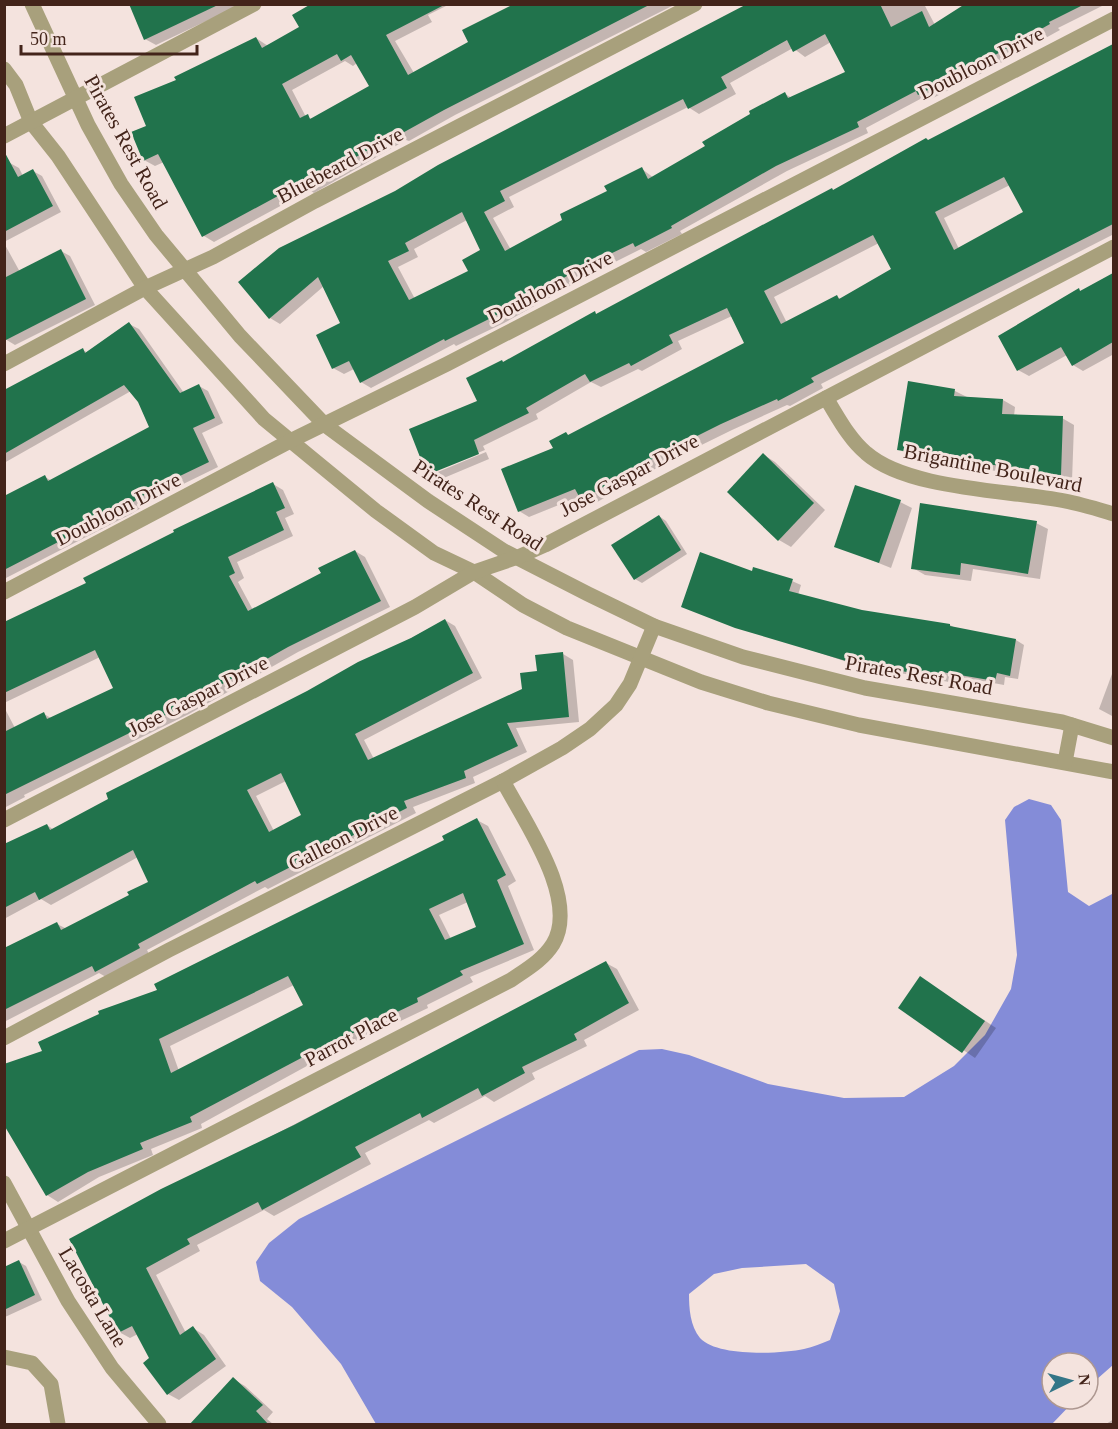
<svg xmlns="http://www.w3.org/2000/svg" width="1118" height="1429" font-family="Georgia,serif">
<style>
.water{fill:#848cd8;fill-rule:evenodd}
.shadow{fill:#0003;fill-rule:evenodd}
.building{fill:#21734c;fill-rule:evenodd}
.lines{fill:none;stroke-linecap:round;stroke-linejoin:round}
.minor{stroke:#a8a07c;stroke-width:15}
.labels{text-anchor:middle;stroke-width:6;stroke-linejoin:round;paint-order:stroke}
.street-label{font-size:21px;fill:#43241a;stroke:#f4e3de}
</style>
<rect width="100%" height="100%" fill="#f4e3de"/>
<path class="water" d="M1029,799L1051,805L1061,820L1068,892L1089,906L1114,893L1113,1365L1088,1387V1363H1052V1399H1076L1052,1424H376L341,1364L292,1307L260,1281L256,1262L269,1243L299,1219L639,1050L662,1049L689,1055L768,1084L844,1098L904,1097L954,1066L985,1035L1011,989L1017,955L1005,820L1014,807ZM806,1264L834,1284L840,1311L830,1340C822,1343 813,1347 804,1349C781,1354 717,1357 700,1338C690,1326 689,1308 689,1294L714,1274L742,1268Z"/>
<g class="shadow">
<path d="M130,4H242L156,45L145,39Z"/>
<path d="M312,4H450L428,15L432,22L395,41L414,73L470,42L514,4H676L455,115L409,141L406,140L314,193L310,190L214,242L204,236L164,162L155,166L144,160L148,127L178,80L256,38L268,46L301,28ZM345,61L353,66L357,63L371,86L313,119L306,117L292,90Z"/>
<path d="M749,4H924L935,25L968,4H1106L1058,28L1060,30L984,72L929,100L924,97L866,128L868,133L787,171L680,231L682,234L646,252L641,249L595,272L504,323L456,346L454,344L371,388L361,382L354,369L344,374L333,368L342,323L324,286L280,324L270,318L396,192ZM831,42L847,73L792,98L785,94L707,147L654,178L642,169L564,220L511,250L493,218L514,207L509,197L688,107L699,114L736,94L730,83L793,48L805,57ZM467,220L482,250L470,272L415,299L398,267L418,257L414,249Z"/>
<path d="M1114,45V234L821,384L823,388L790,406L787,405L732,430L669,461L592,505L581,496L529,517L519,511L566,434L570,436L746,344L732,316L678,341L682,349L642,371L638,369L601,387L591,382L536,414L538,419L483,446L485,450L433,471V474L486,452L489,459L439,480L429,474L505,363L594,313L598,315ZM1010,185L1025,212L959,249L944,218ZM879,243L893,270L841,299L837,297L787,323L774,297Z"/>
<path d="M10,163L19,168L23,176L33,171L42,176L61,212L4,242V165Z"/>
<path d="M4,243L20,272L61,251L70,256L95,305L15,345L5,339Z"/>
<path d="M1114,276V354L1083,371L1073,365L1067,355L1029,376L1018,370L1079,290L1082,292Z"/>
<path d="M129,324L139,329L184,393L199,386L208,391L223,423L202,433L218,467L167,492L131,514L4,579V508L45,477L52,481L151,428L139,401L131,391L4,463V392L83,350L88,353Z"/>
<path d="M909,383L955,391L967,397L1003,400L1015,407L1014,416L1062,418L1074,425L1072,481L1023,478L1011,472L973,469L965,465L910,456L899,449Z"/>
<path d="M764,455L775,462L825,510L791,547L779,540Z"/>
<path d="M273,484L283,490L294,514L285,518L293,536L237,562L244,578L238,582L253,610L323,574L355,551L365,557L390,607L298,652L189,714L24,795L25,797L4,808V707L15,728L44,714L51,718L115,689L100,657L4,703V623L88,584Z"/>
<path d="M900,502L912,508L891,568L836,546Z"/>
<path d="M659,516L666,521L687,554L642,583L635,579Z"/>
<path d="M1036,523L1048,529L1040,579L973,569L971,581L925,575L913,568Z"/>
<path d="M753,573L792,581L801,585L798,595L862,611L950,625L957,629L1016,640L1024,645L1018,679L1005,677L1004,685L950,675L949,682L856,665L683,607Z"/>
<path d="M445,620L455,626L482,678L364,740L374,759L523,690L539,673L563,654L573,660L579,722L516,728L527,752L473,777L475,783L413,807L416,813L268,889L265,887L147,950L149,954L106,977L99,973L4,1022V950L57,924L67,929L131,896L150,882L138,857L51,905L41,899L4,919V848L47,825L54,830ZM286,781L303,816L274,831L256,796Z"/>
<path d="M1112,674H1114V717L1099,709Z"/>
<path d="M477,820L488,826L516,881L508,886L534,950L470,977L473,982L427,1005L428,1008L316,1061L201,1124L202,1128L151,1149L153,1155L99,1177L58,1202L47,1195L4,1122L44,1052L446,840ZM468,902L478,928L451,939L439,915ZM294,985L305,1006L179,1071L170,1046Z"/>
<path d="M606,963L617,969L639,1010L584,1040L587,1046L532,1073L535,1079L494,1102L485,1096L434,1123L429,1120L365,1153L371,1164L274,1216L264,1210L197,1245L200,1251L156,1275L186,1333L193,1328L204,1335L226,1366L179,1400L168,1394L138,1334L130,1338L119,1332L71,1240Z"/>
<path d="M921,978L996,1028L975,1058L900,1007Z"/>
<path d="M19,1262L26,1266L42,1300L5,1317L4,1269Z"/>
<path d="M233,1379L245,1386L273,1412L267,1419L273,1424H191Z"/>
<path d="M1114,1419V1424H1106Z"/>
</g>
<g class="building">
<path d="M129,4H220L144,40Z"/>
<path d="M311,4H446L386,35L408,75L468,42L462,30L514,4H651L444,110L397,136L396,134L302,188L300,184L202,237L158,154L143,161L131,132L146,126L134,97L176,80L174,77L256,37L262,48L299,27L292,15ZM337,54L341,61L351,55L369,86L310,119L308,114L300,118L282,84Z"/>
<path d="M747,4H880L891,27L922,11L929,27L965,4H1085L1049,22L1050,24L974,67L918,95L916,91L857,122L859,127L776,166L671,226L672,228L635,247L633,243L585,266L493,317L445,341L444,339L360,383L349,361L332,369L316,335L340,323L318,277L269,319L238,282L279,248L395,191L438,165ZM825,34L845,72L788,98L785,92L749,111L750,114L702,142L705,146L648,179L642,167L604,186L607,191L560,214L562,220L505,251L484,212L505,201L500,191L683,99L688,109L727,88L721,77L787,40L793,52ZM462,212L480,250L462,260L468,271L409,300L388,261L409,251L405,243Z"/>
<path d="M1113,44V224L811,378L814,382L778,401L777,399L721,424L659,455L581,500L575,489L518,512L501,469L553,448L549,441L566,432L568,435L744,343L727,308L669,335L673,343L631,366L629,363L590,382L585,374L526,408L529,413L474,440L479,454L427,475L409,429L477,401L466,378L502,360L503,362L595,311L596,314L751,231L832,188L833,190L926,138L928,140ZM1004,177L1023,212L954,250L935,212ZM873,235L891,269L839,299L837,295L781,324L764,291Z"/>
<path d="M4,151L18,177L33,169L53,206L4,232Z"/>
<path d="M61,249L86,299L4,341V278Z"/>
<path d="M1113,273V342L1072,366L1061,347L1017,371L998,336L1079,288L1080,291Z"/>
<path d="M129,322L180,393L199,384L215,418L193,428L209,462L157,487L122,509L4,570V496L45,475L48,481L149,427L138,402L124,385L4,454V390L83,348L85,353Z"/>
<path d="M908,381L955,389L954,396L1003,399L1002,414L1063,416L1061,475L1010,472V466L960,463V460L897,450Z"/>
<path d="M763,453L814,503L778,541L727,492Z"/>
<path d="M273,482L285,508L276,512L284,530L228,557L235,573L229,576L248,611L321,573L318,568L355,550L381,601L288,647L178,709L4,795V732L44,712L47,719L113,688L95,650L4,693V622L86,583L83,578L174,532L173,530Z"/>
<path d="M855,485L901,500L879,563L834,547Z"/>
<path d="M920,503L1037,521L1028,574L961,563L960,575L911,569Z"/>
<path d="M659,515L681,550L634,580L611,545Z"/>
<path d="M700,552L752,571L753,567L793,579L789,591L862,610L950,624V626L1016,639L1010,676L997,673L995,681L942,672L940,678L846,661L735,628L681,607Z"/>
<path d="M445,619L473,673L355,734L368,760L522,689L520,673L537,671L535,655L563,652L569,717L507,723L518,746L464,771L466,778L404,801L407,808L257,884L255,881L138,944L140,948L95,972L92,966L4,1010V948L57,922L61,930L129,895L127,892L148,882L133,850L39,900L35,892L4,908V844L47,824L50,830L108,799L106,793L307,691L358,662L411,638ZM281,773L301,815L269,832L247,790Z"/>
<path d="M477,818L506,875L497,880L524,944L460,971L463,975L417,998L418,1002L305,1056L190,1117L192,1122L140,1143L143,1149L88,1172L46,1196L4,1125V1064L42,1051L38,1042L99,1014L98,1011L157,990L154,984L444,840L442,836ZM463,893L476,927L445,940L429,909ZM288,976L303,1005L171,1073L159,1039Z"/>
<path d="M606,961L629,1003L574,1034L577,1040L522,1067L525,1073L482,1096L478,1088L422,1118L420,1113L355,1147L361,1157L262,1210L258,1202L187,1239L190,1244L146,1268L180,1335L193,1326L216,1359L167,1395L143,1363L149,1358L132,1326L118,1333L69,1239L161,1189L294,1125Z"/>
<path d="M920,976L985,1021L962,1053L898,1008Z"/>
<path d="M19,1260L35,1295L4,1310V1267Z"/>
<path d="M233,1377L263,1405L256,1411L269,1425H189Z"/>
</g>
<g class="lines">
<g class="minor">
<path d="M32,4L88,125L121,184L156,235L240,336L325,425L428,501L504,551L588,594L654,626L743,657L865,688L1062,722L1114,738"/>
<path d="M4,69L16,85L31,122L58,156L145,288L264,419L376,511L434,553L474,572L523,605L567,628L701,682L768,703L859,725L1114,772"/>
<path d="M4,136L254,4"/>
<path d="M4,364L145,288L213,257L315,201L695,4"/>
<path d="M826,398C838,417 849,439 866,453C908,490 1010,490 1065,501C1081,504 1097,509 1114,514"/>
<path d="M4,592L290,441L447,364L1114,19"/>
<path d="M1065,762L1072,725"/>
<path d="M4,820L415,607L474,572L518,557L545,545L1114,247"/>
<path d="M4,1038L169,950L503,781L562,748L590,729L616,705L630,684L654,626"/>
<path d="M4,1183L68,1301L112,1368L159,1424"/>
<path d="M4,1241L511,980C527,969 543,960 553,944C580,899 524,821 503,781"/>
<path d="M4,1357L32,1363L51,1384L58,1424"/>
</g>
</g>
<g class="labels">
<g class="street-label">
<text transform="translate(981 63) rotate(-27)" y="7">Doubloon Drive</text>
<text transform="translate(126 142) rotate(61)" y="7">Pirates Rest Road</text>
<text transform="translate(340 165) rotate(-28)" y="7">Bluebeard Drive</text>
<text transform="translate(550 287) rotate(-27)" y="7">Doubloon Drive</text>
<text transform="translate(993 468) rotate(11)" y="7">Brigantine Boulevard</text>
<text transform="translate(629 475) rotate(-28)" y="7">Jose Gaspar Drive</text>
<text transform="translate(478 505) rotate(33)" y="7">Pirates Rest Road</text>
<text transform="translate(118 509) rotate(-27)" y="7">Doubloon Drive</text>
<text transform="translate(919 675) rotate(10)" y="7">Pirates Rest Road</text>
<text transform="translate(198 696) rotate(-27)" y="7">Jose Gaspar Drive</text>
<text transform="translate(343 838) rotate(-27)" y="7">Galleon Drive</text>
<text transform="translate(351 1037) rotate(-28)" y="7">Parrot Place</text>
<text transform="translate(93 1297) rotate(59)" y="7">Lacosta Lane</text>
</g>
</g>
<rect width="1118" height="1429" fill="none" stroke="#43241a" stroke-width="12"/>
<g transform="translate(1070 1381) rotate(85)"><circle r="28" fill="#f4e3de" stroke="#ad9790" stroke-width="1.5"/>
<path d="M0-4.5L10 22L0 15L-10 22Z" fill="#337587"/>
<text y="-9" font-size="16" font-weight="bold" text-anchor="middle" fill="#43241a">N</text>
</g>
<path d="M21 45v9h176v-9" fill="none" stroke="#43241a" stroke-width="3"/>
<text x="30" y="45" font-size="18" fill="#43241a" stroke="#f4e3de" stroke-width="4.5" paint-order="stroke">50 m</text>
</svg>
